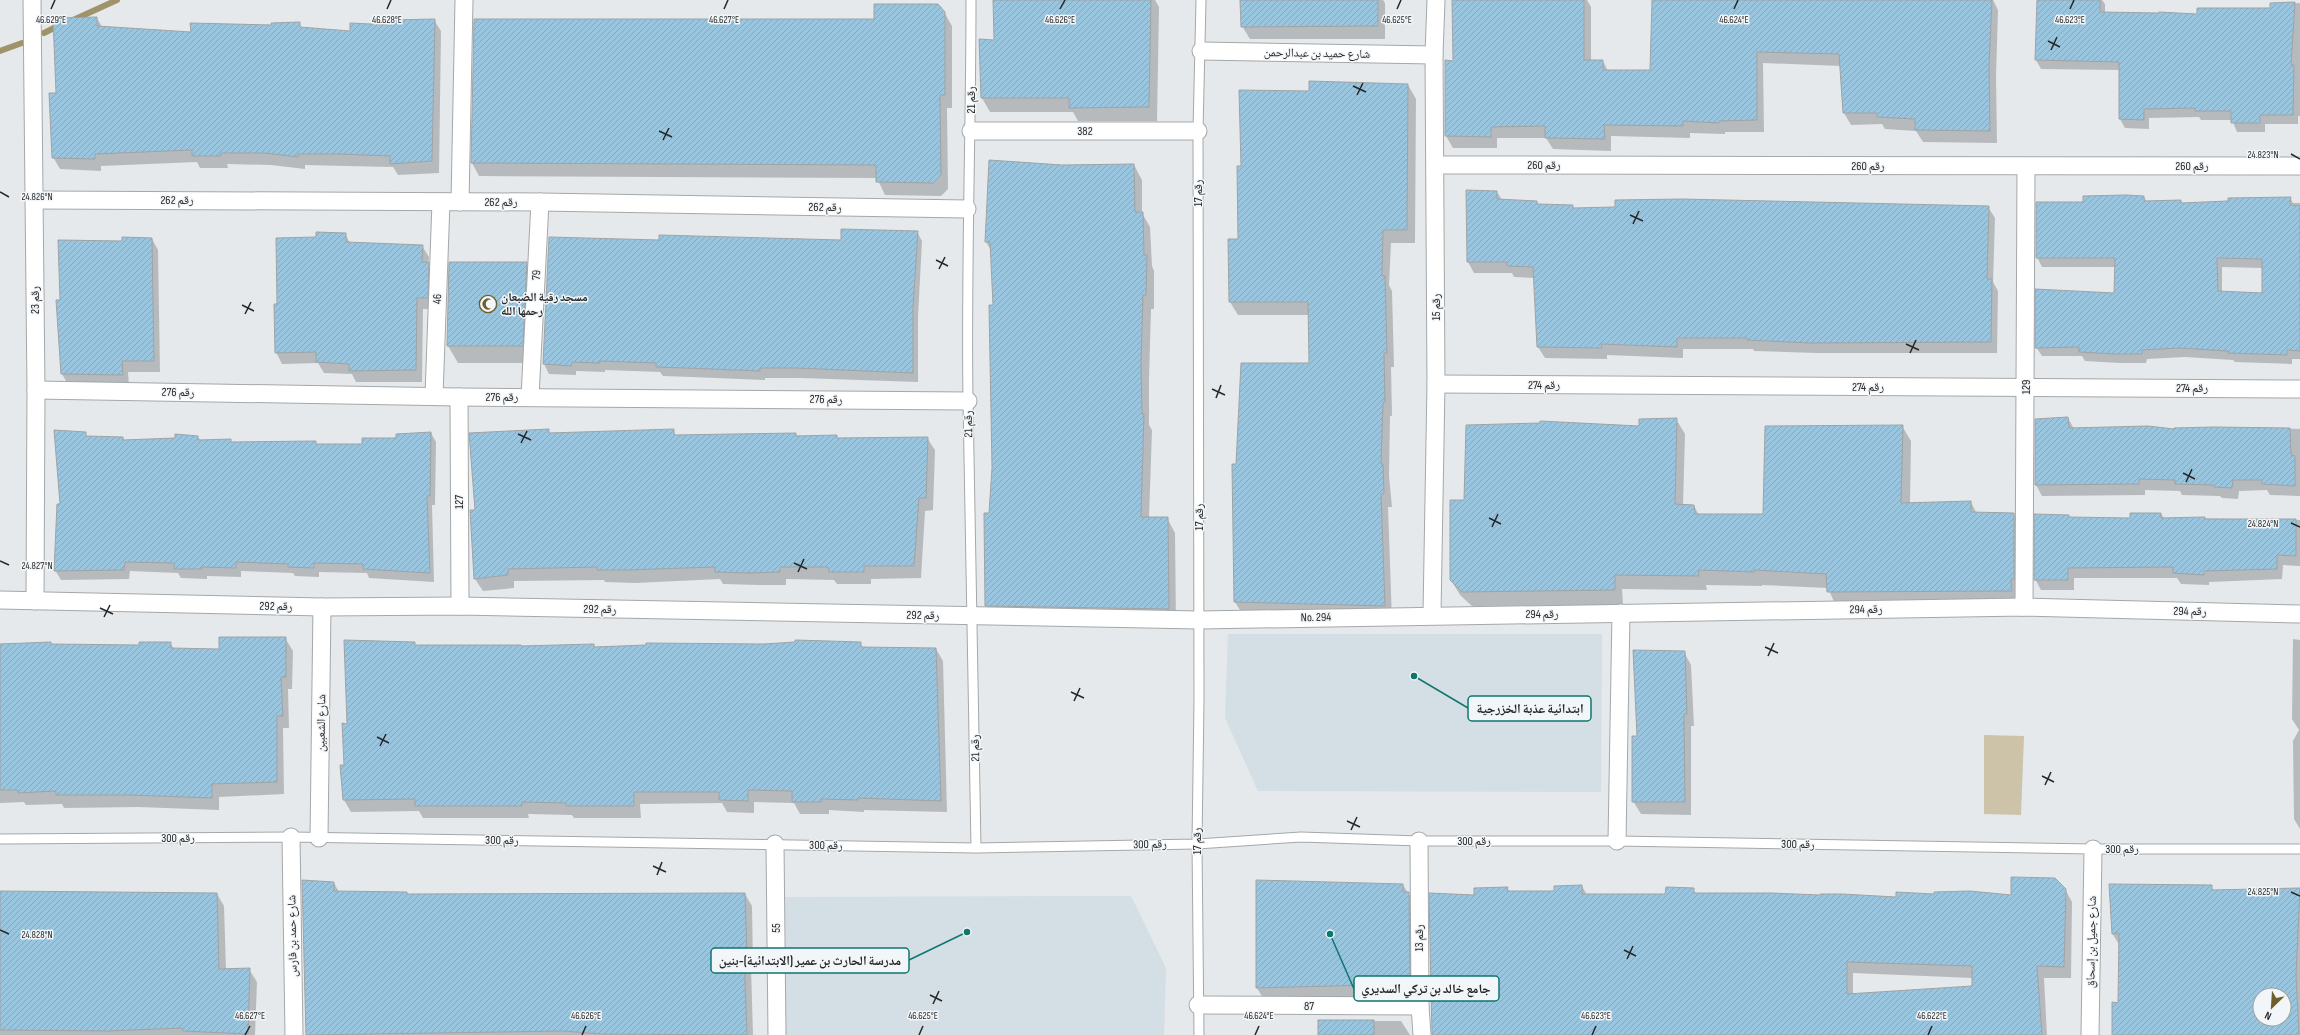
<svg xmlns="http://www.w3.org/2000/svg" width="2300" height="1035" font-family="'Sofia Sans Condensed','Noto Naskh Arabic',sans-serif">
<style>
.built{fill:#d3dee5}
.pitch{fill:#ccc3a8}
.shadow{fill:#0003;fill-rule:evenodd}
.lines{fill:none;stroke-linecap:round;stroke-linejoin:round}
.stream{stroke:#a09369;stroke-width:6}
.building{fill:url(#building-hatch);stroke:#a0a3a5;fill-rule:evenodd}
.service-casing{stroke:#a4a8aa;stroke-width:11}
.minor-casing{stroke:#a4a8aa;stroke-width:19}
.service{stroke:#fff;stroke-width:9}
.minor{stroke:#fff;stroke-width:17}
.ticks{fill:none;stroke:#262728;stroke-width:1.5}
.labels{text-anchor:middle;stroke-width:3;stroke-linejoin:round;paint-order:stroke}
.street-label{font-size:12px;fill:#262728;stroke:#f3f6f8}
.poi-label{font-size:12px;font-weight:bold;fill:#262728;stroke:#f3f6f8;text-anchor:start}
.ticks-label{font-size:10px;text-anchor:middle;fill:#262728;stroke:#f3f6f8;stroke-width:3;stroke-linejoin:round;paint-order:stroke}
.leader{fill:none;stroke:#0f766e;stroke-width:1.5}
.callout-dot{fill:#0f766e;stroke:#f3f6f8;stroke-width:1.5}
.callout{fill:#f3f6f8;stroke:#0f766e;stroke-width:1.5}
.callout-label{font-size:13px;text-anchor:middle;font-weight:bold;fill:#262728}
</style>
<defs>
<pattern id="building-hatch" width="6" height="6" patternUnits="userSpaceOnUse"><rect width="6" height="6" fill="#99c5df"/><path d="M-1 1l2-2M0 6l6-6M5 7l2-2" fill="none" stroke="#84a9bf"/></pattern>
</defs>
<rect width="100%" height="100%" fill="#e5e9eb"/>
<g class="built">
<path d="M1228,634H1602L1601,792L1258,791L1225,718Z"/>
<path d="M1131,896L1166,968L1164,1035H786L785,897Z"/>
</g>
<path class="pitch" d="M1984,735L2024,736L2021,815L1984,814Z"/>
<g class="shadow">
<path d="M994,0H1155L1159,7L1157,121H1078L1073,112H990L982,98L995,41Z"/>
<path d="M1241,0H1383L1385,3V39H1250L1242,26Z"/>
<path d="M1453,0H1587L1591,7V61H1603L1608,71L1651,70L1653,0H1993L1998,10L1996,77L1997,143L1923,142L1916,131L1885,129L1882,124L1851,125L1844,113L1841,66L1763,63L1764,132H1725V134L1690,133V138L1611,136V151L1553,149L1546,138H1497V148H1453L1446,136L1454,62Z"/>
<path d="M2038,0H2102L2105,4V14L2198,15L2271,9V4L2300,3V116H2298V124H2265V132H2237L2232,120H2201L2199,117L2149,118V129L2125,128L2120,119V70L2041,69L2036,60Z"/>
<path d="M944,12L952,26V108H947L948,189L941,196L885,195L877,178L479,176L472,163L475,20H875Z"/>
<path d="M97,18L102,27L192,33L299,24L302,28L351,32L434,20L441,31L439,173L398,175L393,167L346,166L305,165V169L271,165L227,164L228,168H200L197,162L101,166V171L60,169L53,157L57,94Z"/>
<path d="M1408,85L1416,99L1415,243H1391L1389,285L1392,291L1394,367H1391L1392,416H1390L1389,476L1392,507H1388L1392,620L1243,615L1235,602L1237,465L1310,364L1309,315H1238L1230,302L1239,240L1242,167L1310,92Z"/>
<path d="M1134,165L1142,180V213L1150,227L1152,266L1154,271V309H1151L1149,379V425L1152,430L1149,518H1167L1175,533L1176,624L995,620L986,606L993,468L994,306L992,252L986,242L1062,166Z"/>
<path d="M1467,191L1497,192L1502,200L1537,202L1539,205L1572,206L1574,209L1988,207L1995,218L1993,282L1998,291L1997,353H1817L1754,351L1753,349H1683V358L1607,355V359L1545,358L1538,347L1535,278L1514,277L1512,273H1474L1468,262Z"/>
<path d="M2144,197L2147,202L2180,201L2182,204L2290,198L2293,203H2300V359H2292V364L2235,362L2233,360L2185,357L2147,359L2146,363H2120L2085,361L2082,356H2042L2036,347L2115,294L2116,267H2042L2037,257L2084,203ZM2222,267L2263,268V294L2222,292Z"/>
<path d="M917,232L922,241L918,317V382L801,378H765V380L691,377L663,376L660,372L605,370V372L576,371V375L549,374L544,364L550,238L660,241H842Z"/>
<path d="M345,234L350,243L422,246L429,257L428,264L435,275L434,309H423L422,382H356L352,374L324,373L318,363L282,364L276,352L278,305L317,238Z"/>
<path d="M152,239L158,250L160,372H128L129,386H69L62,374L57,301H61L123,242Z"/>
<path d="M450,263H526L536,280L532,363H458L448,346Z"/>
<path d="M2068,418L2074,429L2175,431V429L2252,427L2300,429V496L2270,495L2267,490L2239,491L2238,499L2222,498L2220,496L2182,495L2180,491L2145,490V495L2042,496L2036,485V420Z"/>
<path d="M1676,419L1685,434L1683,505L1694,506L1699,515H1764L1902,426L1911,441L1910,504L1971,502L1977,514H2014L2022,529L2020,605L1836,606L1828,588L1762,585V586L1706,585L1707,590L1622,589L1623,605L1472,606L1460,595L1451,580L1465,501L1640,427Z"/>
<path d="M548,430L550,434L673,430L676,436L796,434L797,437L836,436L838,439L927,438L935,450L933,510L925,511L921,578L871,579V584H837L834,580L786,579V585H758L723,584L720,579L635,583L605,582L604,580L514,581V588L483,591L475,579L476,511Z"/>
<path d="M85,433L87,437L123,438L125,441L198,437L200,440H230L232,443L315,442L317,445H363L431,433L436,442L435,505H432L434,582L369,578L367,573L319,572V577L295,576L293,573L241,571V577L207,576V579L181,578L178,573L130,571L129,579L61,580L55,570L61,505Z"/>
<path d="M2161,514L2164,518L2300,520V566L2283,565L2282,579L2209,582V585L2181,584L2177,578H2074V590H2041L2035,579L2068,516L2070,518L2131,519Z"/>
<path d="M285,638L293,651L292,689H288L289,728H283L284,794L219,797V810L138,807L64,808L62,804L26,805L24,802L0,803V645L140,646L170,643L174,649L220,650Z"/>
<path d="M2293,639L2300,640V829L2294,819L2293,741L2299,730L2292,719Z"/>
<path d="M414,643L416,646L522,647L594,645L596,648L860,643L863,648L936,649L943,661L947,812L864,810V812L829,810V814H800L794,803L754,802V813L727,812L722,803L640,804L641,818H574L572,815L528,814L529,818H423L419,811L351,812L344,800L349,725Z"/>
<path d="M1684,652L1691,665L1694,726H1691V815L1641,814L1633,801L1638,737Z"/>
<path d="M303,881L334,883L339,892L407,893L408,895L745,894L752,906L753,967H751L753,1035H307Z"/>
<path d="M1403,885L1419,910V1001L1267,1005L1257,988Z"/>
<path d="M1582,886L1587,895H1666L1693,889L1696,894L1897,898L2012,896L2065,889L2072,902L2071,978H2044L2047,1035H1433L1475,896L1507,888L1510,892H1555ZM1853,973L1973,978V987L1853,994Z"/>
<path d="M2211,886L2214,891L2300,889V1035H2113L2119,1004L2120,946L2112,933ZM2260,995H2284V1019H2260Z"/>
<path d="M0,892L217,894L224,906L226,970L249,969L257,982L255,1035H0Z"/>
<path d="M1319,1021H1401L1410,1035H1319Z"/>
</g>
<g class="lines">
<g class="stream">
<path d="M71,21L117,0"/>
<path d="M44,33L60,25"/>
<path d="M0,51L22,43"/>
</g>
</g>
<g class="building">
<path d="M993,0H1151L1149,107L1069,108V98H981L979,39L994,40Z"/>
<path d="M1240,0H1378V26L1241,27Z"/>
<path d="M1452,0H1584V60H1603V70H1650L1652,0H1992L1989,65L1990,131L1915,130V119L1877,117V113H1843L1839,54L1757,52V120L1719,121V123L1683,121V126L1604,125L1605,139L1545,138V126L1491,127V137L1445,136V60L1453,61Z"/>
<path d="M2037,0H2100V12L2159,13V12L2197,14V8H2270V3L2295,2L2291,65H2294L2293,115H2260V123H2231V111H2195V108L2144,109V120L2119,119V62L2035,60Z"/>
<path d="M874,4H938L945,12V95H940L941,175L933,183L876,182V165L471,163L474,19H874Z"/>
<path d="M97,17V26L191,32L190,23L272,25L271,23L300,22V27L350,31V23L392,25L391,20L435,19L432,161L390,164V156L339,154H298V157L264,153H221V156H192V150L95,154V159L52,158L49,93H56L53,18Z"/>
<path d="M1309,81L1408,84L1407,230H1383L1382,276H1385L1387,353H1384L1385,402H1383L1381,464H1383L1384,494H1381L1385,606L1234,602L1232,464H1236L1241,363H1309L1308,302H1229L1228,239H1238L1237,166H1241L1239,90L1309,91Z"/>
<path d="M989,160L1062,165L1134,164L1135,212H1143L1144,255H1147L1146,295H1143L1141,363L1142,414H1144L1141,517H1168L1169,609L985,606L984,513H989L992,468L989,305H993L990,242H985Z"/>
<path d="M1466,190L1497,191V199L1537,201V204L1573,205V208L1615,207V200L1682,199L1989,206L1987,279H1992L1991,342L1810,343L1747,340V338H1677V347L1601,344L1602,348L1537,347L1533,267L1507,266V262H1467Z"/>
<path d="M2126,195L2144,196V201L2181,200V203L2228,201V198L2291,197L2290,205L2300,206V351L2287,350V355L2228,353V351L2179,348L2142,350V354H2114L2079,352V347L2035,348V289L2114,293L2115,258H2036V202H2083V196ZM2217,258L2262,259V293L2218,291Z"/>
<path d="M841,229L918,231L913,307V373L796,368H760V371L685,368L656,367V363L600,361V363L572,362L571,366L543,364L549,237L659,240V235L841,240Z"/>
<path d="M316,232L346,233V242L423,245L422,262H429L428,298H417L416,370L349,371V364L316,362V352L275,353L274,304H277L276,238L316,237Z"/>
<path d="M122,237L152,238L154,361H122L123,375L61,374L56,300H60L58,240L122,241Z"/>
<path d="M449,262H527L523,346H447Z"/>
<path d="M2068,417L2069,428L2148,426L2174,429V428L2213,427L2290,428L2291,455L2295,456V486L2262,484V480H2233L2232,488L2214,487V485L2175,484V480L2139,479V484L2035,485V419Z"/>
<path d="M1677,418L1675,504L1694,505L1695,514H1763L1765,426L1903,425L1901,503L1971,501V512L2014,513V579H2011L2012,591L1827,592L1826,574L1754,570V572L1698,570L1699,576L1615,575V590L1462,592L1450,580V500H1464L1466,425L1540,423V421L1639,426V419Z"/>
<path d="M549,429V433L674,429V435L796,433V436L837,435V438L928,437L926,498H919L914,566H864V572H829L828,567H780V572L750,573L715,572V567L627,570H597V567L508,569V575L474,579L470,510H475L469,433Z"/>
<path d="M54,430L86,432V436L123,437V440L175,438V434L198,436V440L231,439V442L316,441V444H362V438H396V434L431,432L430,496H427L430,573L363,569V564L314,563V568L288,567V564L236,562V568L202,567V569H174V563L125,562L124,570L54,571L57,504H60Z"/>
<path d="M2130,513H2161V518L2205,517V519H2296V556L2277,555V569L2204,571V575L2173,573V567L2068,568V580H2034V514L2069,515V517L2130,518Z"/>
<path d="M219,637H286V677H281L283,716H277V782L212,784V798L130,795H56V791L18,793V790H0V644L51,642V644L139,645V642H171V648L219,649Z"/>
<path d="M344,640L415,642V645H521V646L594,644V647L646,645V643L764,644L795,642V640L861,642V647L936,648L941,801L858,798V800L822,799V802H792V791L748,790V801L719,800V792H634V806H566V803L522,802V806H415V799L343,800L340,765H344L342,723L347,724Z"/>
<path d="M1633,650L1685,651L1687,714H1684L1685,802H1632V736H1637Z"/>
<path d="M2011,877L2055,878L2066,889L2064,967L2037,966L2042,1035H1432L1429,893L1474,895V888L1508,887L1507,891H1554V886L1582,885V894H1665L1666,887L1694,888V893H1771L1820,895V894H1842L1896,897V892L1934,894V892L1970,891L2011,895ZM1847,962L1972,966V986L1847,994Z"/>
<path d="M302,880L334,882V891L407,892V894L745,893L747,955H744L747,1035L601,1034L564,1031L306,1035Z"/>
<path d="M1256,880L1403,884V892H1409L1410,984L1256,988Z"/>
<path d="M2109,884L2212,885V890L2300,888L2296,975L2299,1035H2112V1002L2118,1003L2119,933L2112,934ZM2260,995H2284V1019H2260Z"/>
<path d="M0,891L217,893L219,969L250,968L248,1034L183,1031L182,1028L108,1031L0,1030Z"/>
<rect x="1318" y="1020" width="56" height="15"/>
</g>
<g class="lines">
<defs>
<g id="service">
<path d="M971,0C971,134 966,267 968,400C970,550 974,699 976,848"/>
<path d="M0,839L291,837L976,848L1197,844L1301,837L1419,841H1617L2093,849H2300"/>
<path d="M1199,1035L1197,844L1199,700L1198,131L1201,0"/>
</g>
<g id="minor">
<path d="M32,0L36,390L35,601"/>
<path d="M1201,51L1434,55"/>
<path d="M971,131H1198"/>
<path d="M1435,165L2300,166"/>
<path d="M35,200L540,202L967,209"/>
<path d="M460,202L464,0"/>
<path d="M1436,384L2300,389"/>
<path d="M36,390L459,397L968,401"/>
<path d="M434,396L441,202"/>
<path d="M459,397L460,606"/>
<path d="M530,397L540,202"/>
<path d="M0,600L322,607L460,606L1199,620L2024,607L2300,614"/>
<path d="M2024,607L2026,167"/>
<path d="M1432,614L1436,384L1434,55L1436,0"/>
<path d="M291,837L294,1035"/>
<path d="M319,838L322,607"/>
<path d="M1419,841L1420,1006L1422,1035"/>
<path d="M1617,841L1621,613"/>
<path d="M775,844L777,1035"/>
<path d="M1198,1005L1420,1006"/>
<path d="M2090,1035L2093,849"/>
</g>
</defs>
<use href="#service" class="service-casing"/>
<use href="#minor" class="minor-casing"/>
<use href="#service" class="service"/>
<use href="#minor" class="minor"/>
</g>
<path class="ticks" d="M51,9L55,0M387,9L391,0M724,9L728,0M1060,9L1065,0M1397,9L1401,0M1734,9L1738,0M2070,9L2074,0M2048,41L2060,47M2051,50L2057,37M1353,86L1366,92M1357,95L1363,83M659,131L672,137M663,140L669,128M2291,154L2300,159M0,192L9,197M1630,215L1643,221M1633,224L1639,211M936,260L948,266M939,269L945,257M242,305L254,311M245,314L251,302M1906,344L1919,350M1910,353L1916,340M1212,389L1225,395M1216,398L1221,385M518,434L531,440M521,443L527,431M2183,473L2195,479M2186,482L2192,469M1489,518L1501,524M2291,523L2300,527M1492,527L1498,514M0,561L9,565M794,563L807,569M798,572L804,559M100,608L113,614M104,617L110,605M1765,647L1778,653M1768,656L1774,643M1071,692L1084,698M1074,701L1080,688M377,737L389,743M380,746L386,734M2042,776L2054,782M2045,785L2051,772M1347,821L1360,827M1351,830L1357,817M653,866L666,872M657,875L662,862M2291,892L2300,896M0,930L9,934M1624,950L1636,956M1627,959L1633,946M930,995L942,1001M933,1004L939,991M245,1035L250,1026M582,1035L586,1026M919,1035L923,1026M1255,1035L1259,1026M1592,1035L1596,1026M1928,1035L1932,1026"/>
<defs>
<symbol id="mosque-ring" viewBox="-11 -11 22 22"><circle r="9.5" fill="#f3f6f8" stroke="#6d5e2c" stroke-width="1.5"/><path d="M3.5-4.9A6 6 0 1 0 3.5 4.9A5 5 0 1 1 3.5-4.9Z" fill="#6d5e2c"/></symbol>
</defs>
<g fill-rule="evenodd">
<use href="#mosque-ring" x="478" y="294" width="20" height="20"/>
</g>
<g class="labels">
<g class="street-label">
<text transform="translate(1317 53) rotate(1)" y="4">شارع حميد بن عبدالرحمن</text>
<text transform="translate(971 100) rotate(-90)" y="4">رقم 21</text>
<text x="1085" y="135">382</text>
<text x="1544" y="169">رقم 260</text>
<text x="1868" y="170">رقم 260</text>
<text x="2192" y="170">رقم 260</text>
<text transform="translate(1198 193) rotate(-90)" y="4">رقم 17</text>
<text x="177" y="204">رقم 262</text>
<text x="501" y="206">رقم 262</text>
<text transform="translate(825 207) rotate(1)" y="4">رقم 262</text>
<text transform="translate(536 275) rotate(-87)" y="4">79</text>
<text transform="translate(437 299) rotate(-88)" y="4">46</text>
<text transform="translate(35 300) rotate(-90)" y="4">رقم 23</text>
<text transform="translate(1436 307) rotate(-90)" y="4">رقم 15</text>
<text x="1544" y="389">رقم 274</text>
<text x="1868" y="391">رقم 274</text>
<text transform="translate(2026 387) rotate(-90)" y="4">129</text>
<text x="2192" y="392">رقم 274</text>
<text transform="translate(178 392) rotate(1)" y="4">رقم 276</text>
<text x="502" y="401">رقم 276</text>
<text transform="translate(826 399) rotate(1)" y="4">رقم 276</text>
<text transform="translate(968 424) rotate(-91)" y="4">رقم 21</text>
<text transform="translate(459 502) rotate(-90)" y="4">127</text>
<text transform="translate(1199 517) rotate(-90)" y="4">رقم 17</text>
<text transform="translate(276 606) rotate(1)" y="4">رقم 292</text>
<text transform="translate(600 609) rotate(1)" y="4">رقم 292</text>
<text transform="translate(1866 609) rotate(-1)" y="4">رقم 294</text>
<text transform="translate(2190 611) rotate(1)" y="4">رقم 294</text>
<text x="1542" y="618">رقم 294</text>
<text transform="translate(923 615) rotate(1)" y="4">رقم 292</text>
<text transform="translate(1316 617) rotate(-1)" y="4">No. 294</text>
<text transform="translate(321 723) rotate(-89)" y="4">شارع الشعبين</text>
<text transform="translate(975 748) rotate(-91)" y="4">رقم 21</text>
<text x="178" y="842">رقم 300</text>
<text transform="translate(502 840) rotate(1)" y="4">رقم 300</text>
<text transform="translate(1197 841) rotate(-90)" y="4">رقم 17</text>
<text x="1474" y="845">رقم 300</text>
<text transform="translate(1150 844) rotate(-1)" y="4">رقم 300</text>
<text transform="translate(1798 844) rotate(1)" y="4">رقم 300</text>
<text transform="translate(826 845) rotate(1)" y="4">رقم 300</text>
<text x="2122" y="853">رقم 300</text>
<text transform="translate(776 928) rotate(-90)" y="4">55</text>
<text transform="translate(292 936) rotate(-91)" y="4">شارع حمد بن فارس</text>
<text transform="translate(1419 938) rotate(-90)" y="4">رقم 13</text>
<text transform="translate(2091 942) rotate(-89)" y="4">شارع جميل بن إسحاق</text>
<text x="1309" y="1010">87</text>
</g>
<g class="poi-label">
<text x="501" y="301">مسجد رقية الضبعان<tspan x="501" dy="14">رحمها الله</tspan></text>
</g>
</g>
<g class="ticks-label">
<text x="387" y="23">46.628°E</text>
<text x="724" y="23">46.627°E</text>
<text x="1060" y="23">46.626°E</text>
<text x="1397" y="23">46.625°E</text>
<text x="1734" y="23">46.624°E</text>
<text x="2070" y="23">46.623°E</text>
<text x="51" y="23">46.629°E</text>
<text x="2263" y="158">24.823°N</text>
<text x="37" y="200">24.826°N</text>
<text x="2263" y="527">24.824°N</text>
<text x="37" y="569">24.827°N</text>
<text x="2263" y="895">24.825°N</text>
<text x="37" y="938">24.828°N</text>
<text x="250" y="1019">46.627°E</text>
<text x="586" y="1019">46.626°E</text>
<text x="923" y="1019">46.625°E</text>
<text x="1259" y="1019">46.624°E</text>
<text x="1596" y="1019">46.623°E</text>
<text x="1932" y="1019">46.622°E</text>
</g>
<path class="leader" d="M1414 676L1468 708M967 932L909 960M1330 934L1354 989"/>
<g class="callout-dot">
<circle cx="1414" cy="676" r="4"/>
<circle cx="967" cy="932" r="4"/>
<circle cx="1330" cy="934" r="4"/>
</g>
<g class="callout">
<rect x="1468" y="696" width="123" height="25" rx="4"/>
<rect x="711" y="948" width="198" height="25" rx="4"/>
<rect x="1354" y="976" width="145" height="25" rx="4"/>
</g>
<g class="callout-label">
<text x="1530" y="713">ابتدائية عذبة الخزرجية</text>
<text x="810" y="965">مدرسة الحارث بن عمير (الابتدائية)-بنين</text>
<text x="1426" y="993">جامع خالد بن تركي السديري</text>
</g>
<g transform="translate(2272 1007) rotate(205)"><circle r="19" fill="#f3f6f8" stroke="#a1a3a5"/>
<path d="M0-3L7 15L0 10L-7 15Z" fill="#6d5e2c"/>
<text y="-6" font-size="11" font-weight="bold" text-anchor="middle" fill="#262728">N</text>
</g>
</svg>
